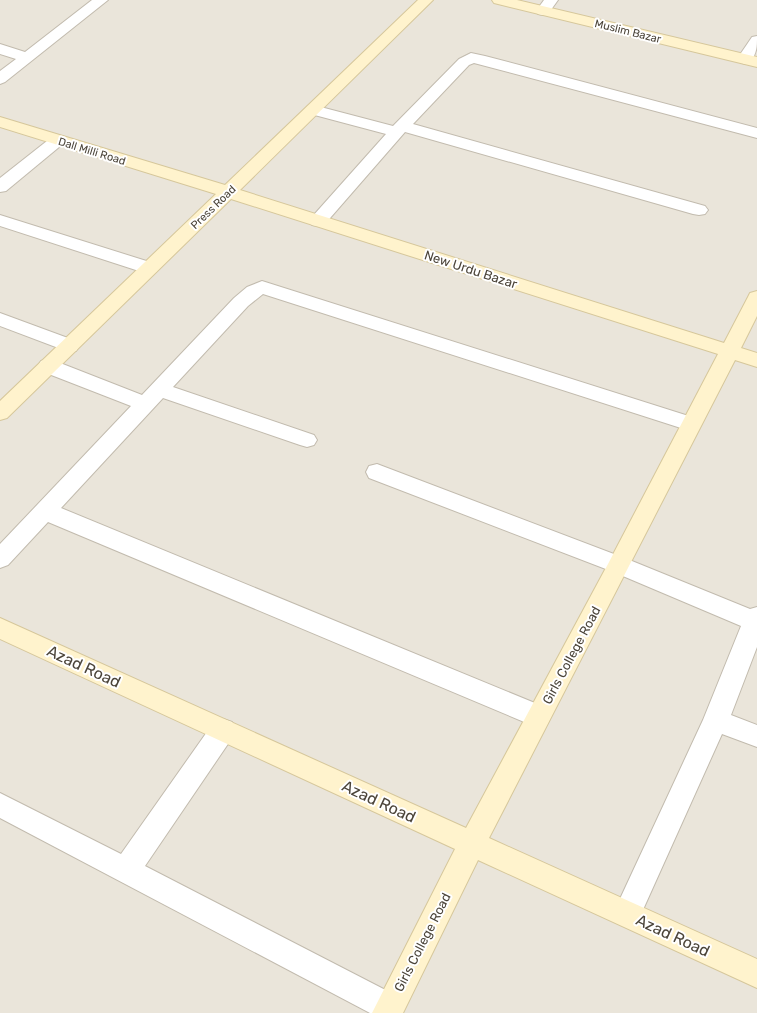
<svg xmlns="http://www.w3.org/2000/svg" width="757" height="1013" font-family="Rubik,sans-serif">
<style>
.residential{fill:#eae5da}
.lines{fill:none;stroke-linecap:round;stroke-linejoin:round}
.street-casing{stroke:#c2bbae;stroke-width:2}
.secondary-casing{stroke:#d6c79b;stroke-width:2}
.street{fill:#fff;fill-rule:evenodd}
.secondary{fill:#fff3cd;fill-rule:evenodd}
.labels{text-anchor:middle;stroke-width:4;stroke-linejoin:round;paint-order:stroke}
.far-street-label{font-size:11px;fill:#4b4439;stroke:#fff}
.street-label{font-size:13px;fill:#4b4439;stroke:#fff}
.near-street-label{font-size:16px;fill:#4b4439;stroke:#fff}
</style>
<rect width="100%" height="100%" fill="#f6f3ec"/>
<rect class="residential" x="0" y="0" width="757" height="1013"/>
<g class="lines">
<defs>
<g id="street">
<path d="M92,0H108L5,82L0,84V71L16,59L0,54V44L25,52Z"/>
<path d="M544,0H558L548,14L543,15L538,14L536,11Z"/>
<path d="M757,36C757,47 757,53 750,62L745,64L740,62L737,59L752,37Z"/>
<path d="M471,53L485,56L757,128V138L474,63L469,65L413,124L705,206L708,210L705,214L699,215L693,214L405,132L324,225L318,226L312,225L309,221L312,217L386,134L307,113L305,110L307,107L313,105L393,126L459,59Z"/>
<path d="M58,135L64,137L66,140L64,143L6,191L0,192V178L52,137Z"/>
<path d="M0,215L156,264L158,268L156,272L149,274L142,272L0,226Z"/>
<path d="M262,281L698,419L701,424L698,429L691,431L684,429L263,294L248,306L173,387L314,435L317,440L314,445L307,447L300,445L163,398L61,508L547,708L551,716L547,724L538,727L529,724L48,522L8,565L0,568V544L131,406L41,371L38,366L41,361L48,359L55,361L142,395L234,298L247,287Z"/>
<path d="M0,313L76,341L79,346L76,351L69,352L0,326Z"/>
<path d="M377,464L627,559L750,609L757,607V647L731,715L757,725V747L722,734L637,923L627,927L617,923L613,914L703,720L741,626L611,571L369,478L366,472L369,466Z"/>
<path d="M223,719L232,722L236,730L232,738L145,866L399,997L404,1007L401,1013H370L0,818V793L121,854L214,722Z"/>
</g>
<g id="secondary">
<path d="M418,0H433L240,190L724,343L748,297L750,293L757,291V316L741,348L757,353V367L735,360L489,838L757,959V988L478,860L403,1013H372L455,849L0,639V618L466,828L608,564L718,354L231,199L7,418L0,420V401L216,194L0,127V117L225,185Z"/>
<path d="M492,0H517L757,57V67L494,3Z"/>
</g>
</defs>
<use href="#street" class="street-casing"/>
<use href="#secondary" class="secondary-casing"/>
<use href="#street" class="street"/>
<use href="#secondary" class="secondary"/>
</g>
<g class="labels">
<g class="far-street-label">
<text transform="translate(628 31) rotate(14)" y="4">Muslim Bazar</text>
<text transform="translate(92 151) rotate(17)" y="4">Dall Milli Road</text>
<text transform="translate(213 207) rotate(-44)" y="4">Press Road</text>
</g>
<g class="street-label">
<text transform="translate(471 269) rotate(18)" y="5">New Urdu Bazar</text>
<text transform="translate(571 655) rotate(-62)" y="5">Girls College Road</text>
<text transform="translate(422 942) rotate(-63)" y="5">Girls College Road</text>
</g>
<g class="near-street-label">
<text transform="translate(84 666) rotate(25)" y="6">Azad Road</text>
<text transform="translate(379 801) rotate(25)" y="6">Azad Road</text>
<text transform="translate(673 935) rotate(25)" y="6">Azad Road</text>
</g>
</g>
</svg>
